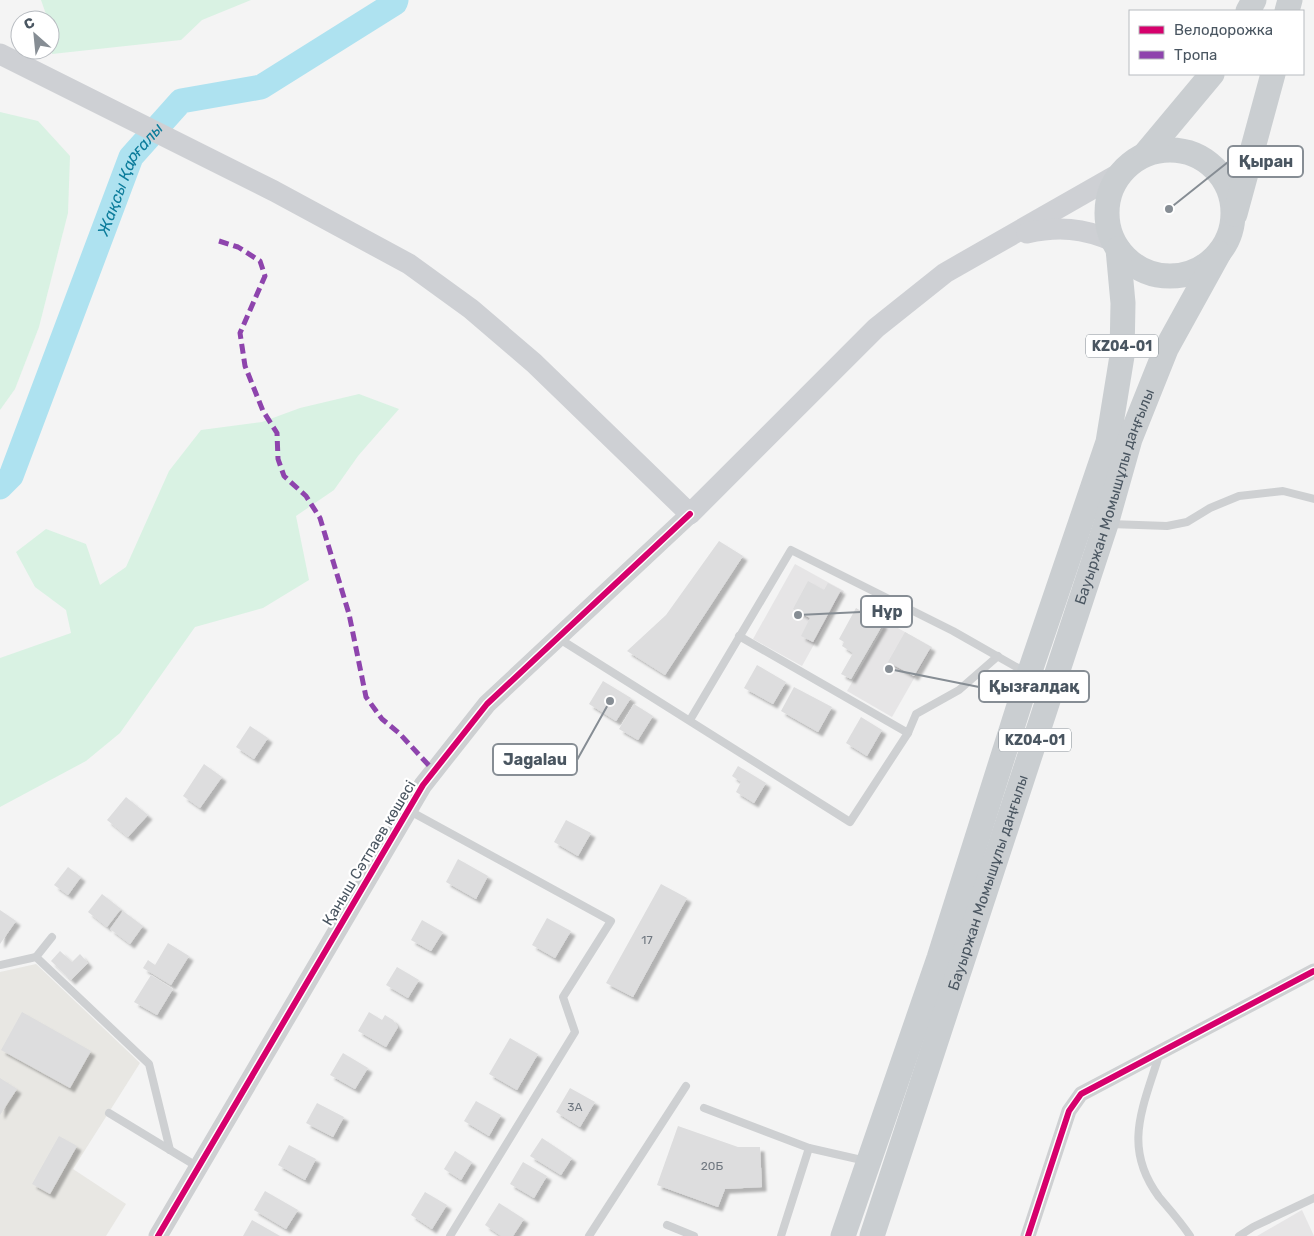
<svg xmlns="http://www.w3.org/2000/svg" width="1314" height="1236" font-family="Rubik,sans-serif">
<style>
.commercial{fill:#e8e7e3}
.education{fill:#e6e5e6}
.green{fill:#d9f2e3}
.lines{fill:none;stroke-linecap:round;stroke-linejoin:round}
.river{stroke:#aee2f0;stroke-width:25}
.building{fill:#ddddde;filter:url(#shadow)}
.service{stroke:#ced0d2;stroke-width:8}
.minor{stroke:#ced0d2;stroke-width:15}
.tertiary{stroke:#ced0d2;stroke-width:19}
.secondary{stroke:#ced0d4;stroke-width:21}
.primary{stroke:#caced1;stroke-width:25}
.quiet{stroke:#8e44ad;stroke-width:5;stroke-dasharray:10 5;stroke-linecap:butt}
.cycleway-casing{stroke:#fff;stroke-width:9}
.cycleway{stroke:#d6006c;stroke-width:6}
.labels{text-anchor:middle;stroke-width:4.5;stroke-linejoin:round;paint-order:stroke}
.number-label{font-size:12px;fill:#707881}
.shield{fill:#fff;stroke:#808990;stroke-width:1}
.shield-label{font-size:14px;font-weight:bold;fill:#4a5661}
.street-label{font-size:15px;fill:#4a5661;stroke:#fff}
.water-label{font-size:16px;font-style:italic;fill:#0c7c9b;stroke:#fff}
.leader{fill:none;stroke:#868d94;stroke-width:2}
.callout-dot{fill:#868d94;stroke:#fff;stroke-width:2}
.callout{fill:#fff;stroke:#868d94;stroke-width:2}
.callout-label{font-size:16px;text-anchor:middle;font-weight:bold;fill:#4a5661}
</style>
<defs>
<filter id="shadow"><feDropShadow dx="4.5" dy="4.5" stdDeviation="1" flood-color="#0004"/></filter>
</defs>
<rect width="100%" height="100%" fill="#f4f4f4"/>
<path class="commercial" d="M36,964L140,1063L73,1169L126,1204L106,1236H0V972Z"/>
<g class="education">
<path d="M795,564L844,591L802,666L753,639Z"/>
<path d="M887,622L932,647L892,717L847,691Z"/>
<path d="M1302,1210L1314,1236H1257Z"/>
</g>
<g class="green">
<path d="M41,0H251L202,20L181,40L52,54L50,20H48Z"/>
<path d="M0,112L38,121L70,156L68,213L39,327L15,389L0,410Z"/>
<path d="M359,394L399,409L358,456L334,490L296,516L309,580L263,608L195,627L120,733L86,761L0,807V658L71,633L66,610L35,587L16,552L46,529L86,544L100,585L126,567L169,471L201,430L262,422L300,408Z"/>
</g>
<g class="lines">
<path class="river" id="s1" d="M0,487L11,476L131,157L181,101L261,87L395,3L396,0"/>
</g>
<g class="building">
<path d="M719,541L743,556L665,675L627,651L666,615Z"/>
<path d="M808,581L824,590L828,583L841,590L813,642L801,636L810,618L793,609Z"/>
<path d="M856,608L883,624L851,679L841,674L853,653L842,646L844,642L839,639Z"/>
<path d="M905,632L931,647L914,676L888,662Z"/>
<path d="M757,665L786,682L773,704L744,688Z"/>
<path d="M603,681L631,698L616,721L589,704Z"/>
<path d="M794,687L832,707L818,732L781,711Z"/>
<path d="M634,704L653,716L638,740L619,729Z"/>
<path d="M861,717L882,730L867,756L846,743Z"/>
<path d="M250,726L268,738L254,759L236,747Z"/>
<path d="M204,764L222,777L200,808L183,796Z"/>
<path d="M738,766L766,783L754,803L736,792L741,782L732,776Z"/>
<path d="M126,797L148,815L128,837L107,820Z"/>
<path d="M566,820L591,833L578,856L554,842Z"/>
<path d="M458,859L488,876L476,899L446,882Z"/>
<path d="M68,867L81,877L68,895L54,885Z"/>
<path d="M661,884L687,898L633,997L606,983Z"/>
<path d="M102,894L121,909L107,927L88,912Z"/>
<path d="M0,910L16,921L0,944Z"/>
<path d="M123,911L143,926L130,944L110,929Z"/>
<path d="M547,918L571,931L555,958L532,945Z"/>
<path d="M422,920L443,932L431,951L411,940Z"/>
<path d="M168,943L189,956L171,985L143,968L148,960L155,965Z"/>
<path d="M60,951L72,962L80,954L88,963L71,980L51,961Z"/>
<path d="M397,967L419,980L408,998L386,985Z"/>
<path d="M151,975L173,989L157,1015L134,1002Z"/>
<path d="M22,1012L91,1051L70,1088L1,1050Z"/>
<path d="M369,1012L382,1020L385,1015L393,1020L398,1027L386,1047L358,1031Z"/>
<path d="M510,1038L538,1054L517,1090L489,1074Z"/>
<path d="M343,1053L368,1068L355,1089L330,1075Z"/>
<path d="M0,1078L17,1089L0,1115Z"/>
<path d="M570,1088L595,1102L580,1127L556,1112Z"/>
<path d="M476,1101L501,1115L489,1136L464,1121Z"/>
<path d="M317,1103L344,1117L333,1137L306,1123Z"/>
<path d="M678,1126L738,1147H760L762,1187L725,1189L718,1207L657,1185Z"/>
<path d="M59,1136L77,1146L50,1194L32,1184Z"/>
<path d="M542,1138L572,1158L561,1175L530,1156Z"/>
<path d="M289,1145L316,1159L305,1180L278,1165Z"/>
<path d="M455,1151L472,1162L461,1180L444,1169Z"/>
<path d="M523,1162L547,1176L534,1198L510,1184Z"/>
<path d="M265,1191L298,1210L286,1229L254,1210Z"/>
<path d="M425,1192L447,1205L432,1229L411,1215Z"/>
<path d="M499,1203L524,1219L513,1236H501L485,1225Z"/>
<path d="M252,1220L280,1236H243Z"/>
</g>
<g class="lines">
<g class="service">
<path d="M1110,524L1167,526L1187,522L1210,508L1239,496L1283,491L1314,499"/>
<path d="M739,636L908,733"/>
<path d="M558,638L850,822L908,733L916,714L959,690L998,656"/>
<path d="M690,720L791,550L953,631L1025,672"/>
<path d="M408,810L611,921L563,997L575,1032L450,1236"/>
<path d="M36,957L52,937"/>
<path d="M0,965L36,957L149,1064L170,1150"/>
<path d="M1160,1052C1144,1106 1121,1146 1159,1197C1170,1210 1181,1222 1190,1236"/>
<path d="M704,1108L809,1148L781,1236"/>
<path d="M109,1113L198,1167"/>
<path d="M809,1148L866,1161"/>
<path d="M667,1225L694,1236"/>
<path d="M589,1236L686,1086"/>
<path d="M1239,1236L1253,1227L1314,1198"/>
</g>
<path class="minor" d="M1028,1236L1069,1111L1081,1094L1314,971"/>
<path class="tertiary" d="M158,1236L423,785L487,704L690,514"/>
<g class="secondary">
<path d="M0,54L274,191L409,264L471,309L534,363L690,514L876,328L945,273L1120,173"/>
<path d="M1027,233C1058,226 1083,228 1113,241"/>
</g>
<g class="primary">
<path d="M1248,11L1254,0"/>
<path d="M1287,11L1290,0"/>
<circle cx="1170" cy="213" r="63"/>
<path d="M1146,153L1212,74"/>
<path d="M1235,214L1273,74"/>
<path d="M843,1236L939,958L1029,674L1108,442L1122,356L1123,303L1118,249"/>
<path id="s2" d="M872,1236L1106,524L1130,439L1166,349L1219,253"/>
</g>
<path class="quiet" d="M219,241L238,247L260,261L265,276L240,333L245,366L263,411L277,433L278,459L284,476L306,496L320,518L349,614L366,697L382,719L399,733L434,771"/>
<defs>
<g id="cycleway">
<path d="M158,1236L423,785L487,704L690,514"/>
<path d="M1028,1236L1069,1111L1081,1094L1314,971"/>
</g>
</defs>
<use href="#cycleway" class="cycleway-casing"/>
<use href="#cycleway" class="cycleway"/>
</g>
<g class="labels">
<g class="number-label">
<text x="647" y="944">17</text>
<text x="575" y="1111">3А</text>
<text x="712" y="1170">20Б</text>
</g>
<g class="shield">
<rect x="1086" y="334.5" width="72" height="23" rx="4"/>
<rect x="999" y="728.5" width="72" height="23" rx="4"/>
</g>
<g class="shield-label">
<text x="1122" y="351">KZ04-01</text>
<text x="1035" y="745">KZ04-01</text>
</g>
<g class="street-label">
<text dy="5" stroke="none"><textPath href="#s2" startOffset="778">Бауыржан Момышұлы даңғылы</textPath></text>
<text transform="translate(369 853) rotate(-59)" y="5">Қаныш Сәтпаев көшесі</text>
<text dy="5" stroke="none"><textPath href="#s2" startOffset="372">Бауыржан Момышұлы даңғылы</textPath></text>
</g>
<g class="water-label">
<text dy="6" stroke="none"><textPath href="#s1" startOffset="336">Жақсы Қарғалы</textPath></text>
</g>
</g>
<path class="leader" d="M1169 209L1228 162M798 615L861 612M889 669L979 687M610 701L577 760"/>
<g class="callout-dot">
<circle cx="1169" cy="209" r="5"/>
<circle cx="798" cy="615" r="5"/>
<circle cx="889" cy="669" r="5"/>
<circle cx="610" cy="701" r="5"/>
</g>
<g class="callout">
<rect x="1228" y="146" width="75" height="31" rx="5"/>
<rect x="861" y="596" width="51" height="31" rx="5"/>
<rect x="979" y="671" width="110" height="31" rx="5"/>
<rect x="493" y="744" width="84" height="31" rx="5"/>
</g>
<g class="callout-label">
<text x="1266" y="167">Қыран</text>
<text x="887" y="617">Нұр</text>
<text x="1034" y="692">Қызғалдақ</text>
<text x="535" y="765">Jagalau</text>
</g>
<rect x="1129" y="10" width="175" height="65" fill="#ffffff" stroke="#b7bbc0"/>
<rect x="1139" y="26" width="25" height="8" fill="#d6006c" stroke="#b7bbc0"/>
<text x="1174" y="35" font-size="15" fill="#4a5661">Велодорожка</text>
<rect x="1139" y="51" width="25" height="8" fill="#8e44ad" stroke="#b7bbc0"/>
<text x="1174" y="60" font-size="15" fill="#4a5661">Тропа</text>
<g transform="translate(35 35) rotate(333)"><circle r="24" fill="#ffffff" stroke="#b7bbc0"/>
<path d="M0-4L9 19L0 12L-9 19Z" fill="#868d94"/>
<text y="-8" font-size="14" font-weight="bold" text-anchor="middle" fill="#4a5661">С</text>
</g>
</svg>
